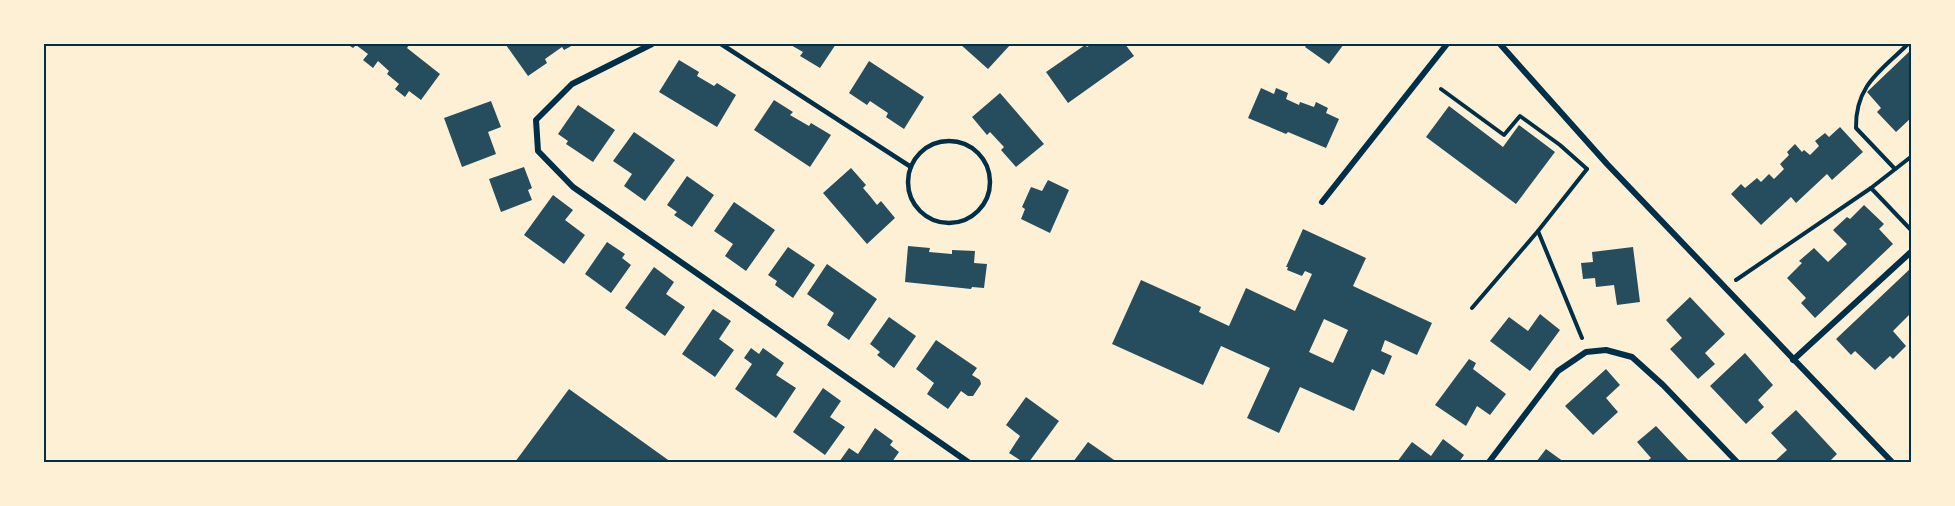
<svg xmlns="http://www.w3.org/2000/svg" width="1955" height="506" font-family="Poppins,sans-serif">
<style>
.building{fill:#264d5e;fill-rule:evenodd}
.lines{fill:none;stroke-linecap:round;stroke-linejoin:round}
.path{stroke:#003049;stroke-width:4}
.service{stroke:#003049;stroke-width:4.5}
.minor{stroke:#003049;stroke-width:6}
.neatline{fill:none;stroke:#003049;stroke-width:2}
</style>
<rect width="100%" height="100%" fill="#fdf0d5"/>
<g class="building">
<path d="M347,44H407L409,45L407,48L440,74L421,100L409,91L405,97L395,89L399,84L387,74L389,71L378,61L373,68L363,60L368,54L356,45L353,48Z"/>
<path d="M509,44H575L564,50L562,47L545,59L547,63L528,76L506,45Z"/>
<path d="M789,44H836L820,68L800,56L803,52Z"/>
<path d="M960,44H1011L988,69Z"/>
<path d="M1092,44H1125L1134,56L1068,103L1046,72L1085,45L1087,47Z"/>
<path d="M1307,44H1344L1329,64L1305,47Z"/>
<path d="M1911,50V118L1896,132L1877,112L1881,108L1867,92Z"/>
<path d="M679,60L699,72L697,76L714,86L717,83L736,95L717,127L659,92Z"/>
<path d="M869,61L924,97L904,129L886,117L888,113L870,101L867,105L849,93Z"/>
<path d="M1261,88L1274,94L1276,88L1288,93L1286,99L1299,105L1300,102L1314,107L1316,102L1328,108L1326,113L1339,119L1326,148L1288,132L1286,134L1248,118Z"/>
<path d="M1000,93L1044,144L1016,167L1001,150L1004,147L990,132L987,135L972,117Z"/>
<path d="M774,100L793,112L790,115L809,126L811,123L831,135L810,167L754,130Z"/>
<path d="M491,101L501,127L488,132L496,154L462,167L444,118Z"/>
<path d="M578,105L615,130L593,162L566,144L568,141L558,134Z"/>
<path d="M1449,106L1503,147L1519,125L1555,152L1516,204L1426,137Z"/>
<path d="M1840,127L1863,152L1832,180L1827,174L1796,203L1791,197L1761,225L1731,194L1741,184L1745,188L1757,178L1761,182L1769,174L1774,179L1784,169L1780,164L1789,155L1787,152L1795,144L1802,152L1804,150L1810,155L1819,146L1815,141L1825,133L1829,137Z"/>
<path d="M634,132L675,160L645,201L624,186L632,174L613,161Z"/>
<path d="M524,167L532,188L528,190L532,200L501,212L489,179Z"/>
<path d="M851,168L866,185L863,188L870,196L877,205L881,201L895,218L867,244L823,193Z"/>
<path d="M687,176L714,195L692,227L674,215L677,212L667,205Z"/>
<path d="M1048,180L1069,190L1050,233L1021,219L1025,209L1022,207L1031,187L1042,191Z"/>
<path d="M553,195L573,210L565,220L585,235L564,264L524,235Z"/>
<path d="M734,202L775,230L746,271L725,256L733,244L714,231Z"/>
<path d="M1864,205L1884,224L1879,229L1893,244L1815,318L1801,303L1806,298L1787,278L1802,263L1799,261L1814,248L1828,262L1847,244L1833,230L1847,217L1850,219Z"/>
<path d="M1303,229L1366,258L1353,286L1432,323L1417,355L1385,340L1381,351L1392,356L1384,375L1372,369L1354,411L1300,387L1279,433L1247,418L1270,368L1221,346L1203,385L1112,344L1141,280L1201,307L1199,312L1229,326L1246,288L1295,311L1312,274L1305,271L1302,276L1287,270L1288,267H1286ZM1324,319L1348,330L1333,363L1309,352Z"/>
<path d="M607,242L625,254L622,258L631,265L611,293L585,274Z"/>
<path d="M908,246L930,248L929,252L952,254V250L975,251L974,263L987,264L984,288L972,287L971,289L905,282Z"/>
<path d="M788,247L815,265L793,298L775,285L777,281L768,275Z"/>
<path d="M1633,247L1640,302L1617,305L1614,285L1596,287L1595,278L1583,279L1581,263L1593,262L1592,252Z"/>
<path d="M827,264L877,299L849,340L827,325L834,313L807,294Z"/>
<path d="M654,267L674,282L666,294L685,307L665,336L625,308Z"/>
<path d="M1911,268V313L1893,331L1906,346L1893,359L1890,356L1875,370L1855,351L1851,355L1836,339Z"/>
<path d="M1690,297L1725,334L1705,353L1715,364L1698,379L1670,349L1682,338L1666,320Z"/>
<path d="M713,309L731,321L719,339L734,350L715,377L682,354Z"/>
<path d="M1540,314L1560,330L1530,371L1490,341L1509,317L1528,331Z"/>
<path d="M889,317L916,336L894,368L877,355L880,352L870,344Z"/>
<path d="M936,340L977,368L972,375L980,380L981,384L973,396H968L961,391L948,409L927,394L934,383L916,369Z"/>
<path d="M751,348L759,354L763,348L784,363L776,375L796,388L776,418L735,389L752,364L744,358Z"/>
<path d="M1745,353L1773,385L1758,400L1764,407L1746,424L1710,386Z"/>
<path d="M1469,359L1476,363L1473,369L1506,394L1490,415L1477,406L1466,426L1435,405Z"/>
<path d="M1606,369L1620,385L1606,398L1618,412L1593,435L1565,406Z"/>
<path d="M823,388L841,401L830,417L845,427L825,455L793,432Z"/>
<path d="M569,389L671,462H515Z"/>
<path d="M1026,397L1059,421L1029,462H1023L1009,453L1020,436L1006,425Z"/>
<path d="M1796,410L1837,454L1829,462L1775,461L1787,450L1771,433Z"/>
<path d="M1656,426L1690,462H1646L1651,458L1637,442Z"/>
<path d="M875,428L893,441L890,445L899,452L892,462H839L849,448L858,454Z"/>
<path d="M1443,439L1464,455L1459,462H1397L1412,442L1431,456Z"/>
<path d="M1088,442L1117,462H1073Z"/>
<path d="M1546,449L1564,462H1536Z"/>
</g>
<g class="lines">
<g class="path">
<path d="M1441,89L1504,135L1520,116L1560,145L1587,169"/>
<path d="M1895,169L1856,128C1855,85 1881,71 1908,44"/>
<path d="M1871,188L1912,231"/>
<path d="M1736,280L1871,188L1912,156"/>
<path d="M1472,308L1538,231"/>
<path d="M1582,338L1538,231L1587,169"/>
</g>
<g class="service">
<path d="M721,44L911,167"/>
<circle cx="949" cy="182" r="41"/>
</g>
<g class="minor">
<path d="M652,44L572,84L536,120L538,151L573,187L968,462"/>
<path d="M1500,44L1607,164L1892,462"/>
<path d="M1322,202L1447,44"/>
<path d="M1793,360L1912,251"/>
<path d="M1489,462L1558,371L1586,352L1606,350L1632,357L1663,385L1737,462"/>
</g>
</g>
<rect width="1955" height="506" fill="none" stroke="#fdf0d5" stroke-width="90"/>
<rect x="45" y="45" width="1865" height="416" class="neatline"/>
</svg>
